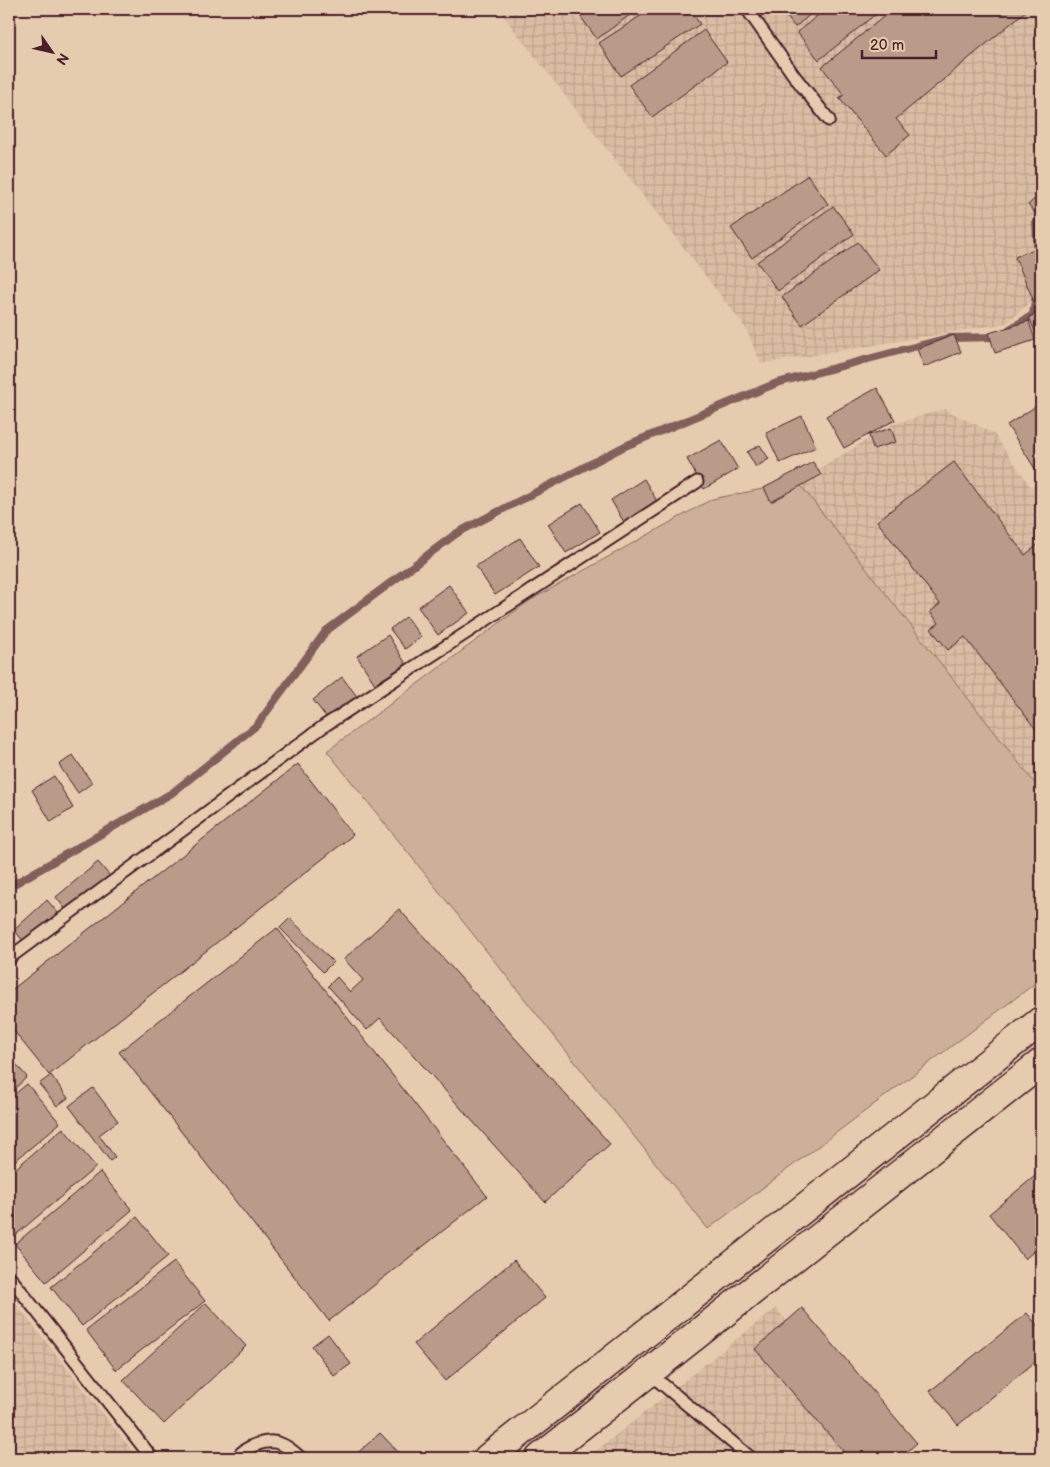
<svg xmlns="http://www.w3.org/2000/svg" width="1050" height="1467" font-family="'Balsamiq Sans',sans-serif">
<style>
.industrial{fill:url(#industrial-grid)}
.green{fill:#cdb099;stroke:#8c6862}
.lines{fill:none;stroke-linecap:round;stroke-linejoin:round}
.stream{stroke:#825e5a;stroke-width:8}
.building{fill:#ba9b8a;stroke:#4a1f2b}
.service-casing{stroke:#4a1f2b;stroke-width:15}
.tertiary-casing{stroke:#4a1f2b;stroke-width:31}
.service{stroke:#e6ccae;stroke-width:11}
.tertiary{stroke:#e6ccae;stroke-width:28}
</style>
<defs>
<pattern id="industrial-grid" width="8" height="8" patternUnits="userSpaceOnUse" patternTransform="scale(1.25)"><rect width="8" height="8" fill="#d9bda3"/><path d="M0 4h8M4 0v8" fill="none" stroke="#bca28c"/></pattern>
</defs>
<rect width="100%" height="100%" fill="#e6ccae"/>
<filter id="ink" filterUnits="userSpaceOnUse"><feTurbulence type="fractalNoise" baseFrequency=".02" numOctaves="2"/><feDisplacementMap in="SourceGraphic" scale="10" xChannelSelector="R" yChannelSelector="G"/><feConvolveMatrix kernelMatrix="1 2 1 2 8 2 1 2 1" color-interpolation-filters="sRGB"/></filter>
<g filter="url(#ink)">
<g class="industrial">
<path d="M498,9H1041V203L1037,208L1041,248V292L1007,323L761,364L745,327Z"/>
<path d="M944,409L993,433L1031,487L1041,481V791L798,482L891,425Z"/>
<path d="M9,1295L138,1458H9Z"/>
<path d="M776,1308L895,1458H587Z"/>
</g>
<path class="green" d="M798,482L1041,791V979L708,1229L327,751L529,601L712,499Z"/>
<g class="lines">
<g class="stream">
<path d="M1038,257L1036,222L1041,216"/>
<path d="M1010,329L1033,315L1036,294"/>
<path d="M9,886L16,883L172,793L257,725L326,631L457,533L625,446L777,383L948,338L998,337"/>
</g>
</g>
<g class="building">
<path d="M575,9H638L597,39Z"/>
<path d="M651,9H689L700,24L621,76L599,43Z"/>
<path d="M780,9H817L795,27Z"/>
<path d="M826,9H882L819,60L797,32Z"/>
<path d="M893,9L1027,10L896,119L910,135L886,155L839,98L844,95L822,67Z"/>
<path d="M704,30L727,62L652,117L629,85Z"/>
<path d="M808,175L828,204L752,258L731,228Z"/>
<path d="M1040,194L1041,195V220L1028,205Z"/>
<path d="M833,206L854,234L778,291L757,262Z"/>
<path d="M858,242L879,270L802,325L782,297Z"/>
<path d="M1041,246V334L1037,336L1029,317L1039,313L1015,257Z"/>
<path d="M1029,321L1035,340L995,353L989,333Z"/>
<path d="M954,335L961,352L924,367L917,349Z"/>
<path d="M877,388L895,420L844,448L826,416Z"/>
<path d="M1041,403V478L1007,425Z"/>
<path d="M802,416L816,447L780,463L766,433Z"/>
<path d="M891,428L896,442L873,449L869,435Z"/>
<path d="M721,440L738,469L704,489L687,459Z"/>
<path d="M760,445L769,459L756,467L747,452Z"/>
<path d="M813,462L821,475L771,502L764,488Z"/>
<path d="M954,462L1025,555L1041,542V736L965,637L948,650L931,629L939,623L930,612L940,604L877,521Z"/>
<path d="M644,479L661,508L628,529L611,500Z"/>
<path d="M582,503L600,532L566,553L548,524Z"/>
<path d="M520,538L539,567L495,595L476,566Z"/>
<path d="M449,585L469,613L438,635L418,607Z"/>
<path d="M406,617L421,637L405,649L390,629Z"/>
<path d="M388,635L406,664L375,684L357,656Z"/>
<path d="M342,677L363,704L334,727L313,700Z"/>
<path d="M73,755L92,783L78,793L59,765Z"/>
<path d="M298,764L353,835L49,1075L9,1025V992Z"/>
<path d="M54,776L73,808L51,822L32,790Z"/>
<path d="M98,862L116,883L73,919L56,897Z"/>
<path d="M47,900L64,920L31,950L14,930Z"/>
<path d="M399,909L610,1144L545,1202L380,1018L367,1030L328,986L337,977L350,992L363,980L344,959Z"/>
<path d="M290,918L333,962L323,972L280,928Z"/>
<path d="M277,928L487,1196L329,1321L119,1052Z"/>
<path d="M9,1056L27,1077L9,1094Z"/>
<path d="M51,1075L68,1098L57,1106L39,1084Z"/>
<path d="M27,1084L60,1123L9,1166V1099Z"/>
<path d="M93,1088L118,1121L99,1135L115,1157L110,1161L69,1106Z"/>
<path d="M63,1128L96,1167L12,1238L9,1234V1174Z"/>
<path d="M1041,1171V1245L1025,1259L989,1214Z"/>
<path d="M100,1172L132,1210L46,1282L15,1244Z"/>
<path d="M137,1217L168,1256L82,1326L51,1287Z"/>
<path d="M514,1260L545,1298L445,1381L414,1344Z"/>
<path d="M174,1262L205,1301L116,1370L86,1330Z"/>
<path d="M206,1303L246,1346L164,1424L123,1380Z"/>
<path d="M802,1308L917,1443L900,1458H849L755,1349Z"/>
<path d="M1027,1313L1041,1330V1357L958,1425L930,1391Z"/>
<path d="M328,1334L351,1364L334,1376L312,1346Z"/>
<path d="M380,1433L404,1458H352Z"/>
</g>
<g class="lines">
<defs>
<g id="service">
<path d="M747,9L795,77L829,120"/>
<path d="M9,958L324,726L697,482"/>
<path d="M9,1276L152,1458"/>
<path d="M649,1373L751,1458"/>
<path d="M237,1458C245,1446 268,1438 281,1444C289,1447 295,1453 301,1458"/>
</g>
<g id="tertiary">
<path d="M488,1458L1041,1021"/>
<path d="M540,1458L1041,1063"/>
</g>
</defs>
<use href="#service" class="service-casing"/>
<use href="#tertiary" class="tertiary-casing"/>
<use href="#service" class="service"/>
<use href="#tertiary" class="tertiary"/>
</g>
</g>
<rect width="1050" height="1467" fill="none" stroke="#e6ccae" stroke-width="30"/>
<rect x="15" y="15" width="1020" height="1437" fill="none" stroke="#4a1f2b" stroke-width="2" filter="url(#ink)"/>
<g transform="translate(52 52) rotate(124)" stroke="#e6ccae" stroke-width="4" paint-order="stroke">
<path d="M0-4L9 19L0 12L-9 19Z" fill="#4a1f2b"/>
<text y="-8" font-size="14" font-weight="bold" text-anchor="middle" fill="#4a1f2b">N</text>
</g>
<path d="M862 50v8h74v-8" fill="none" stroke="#4a1f2b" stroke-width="2.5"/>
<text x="870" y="50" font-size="15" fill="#4a1f2b" stroke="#e6ccae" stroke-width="4" paint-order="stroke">20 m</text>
</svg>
